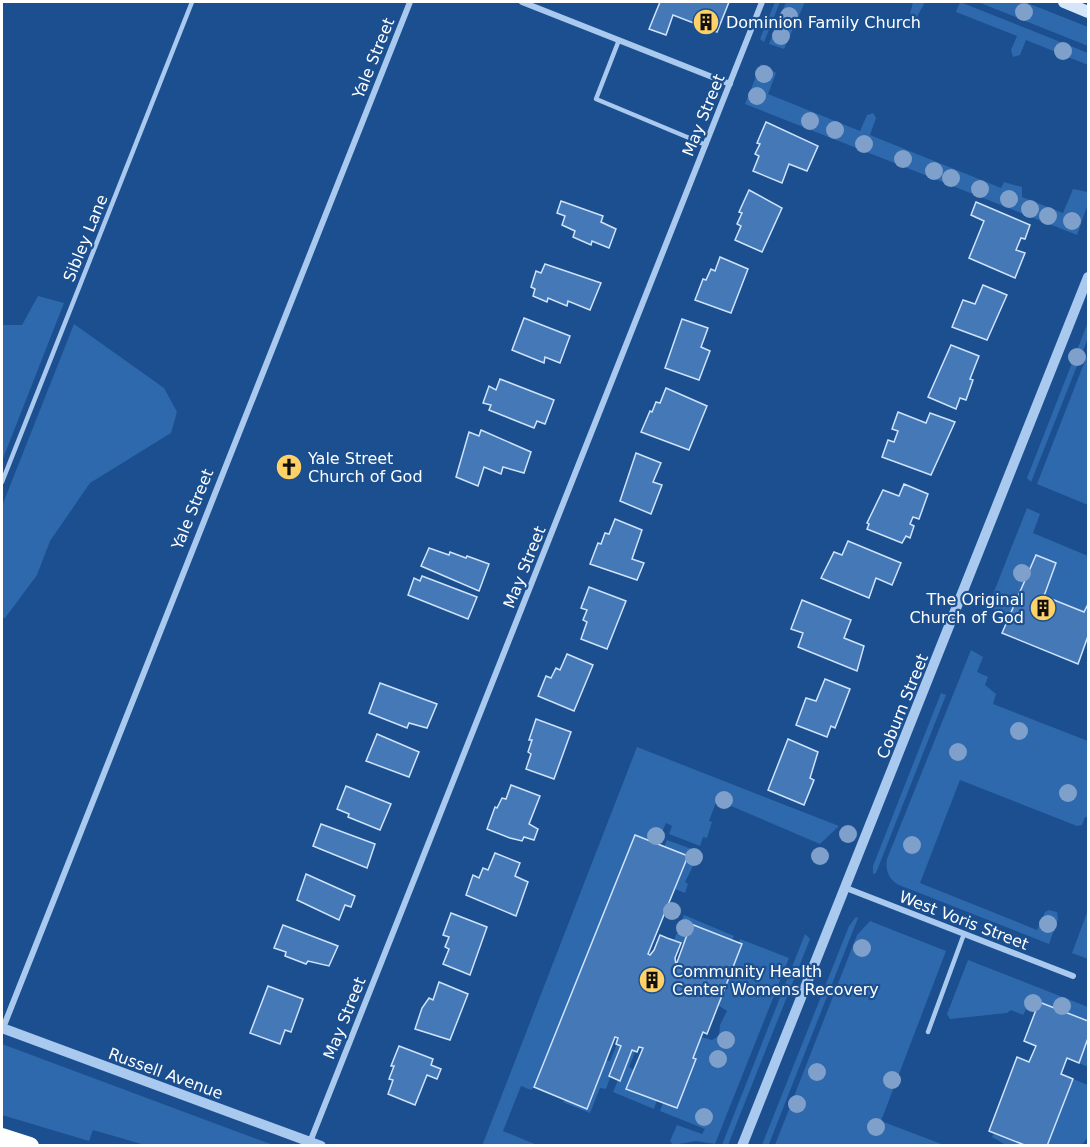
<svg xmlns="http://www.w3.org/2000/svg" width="1090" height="1147" font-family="'DejaVu Sans',sans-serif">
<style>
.green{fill:#2e69ad}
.building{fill:#4478b7;stroke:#cfe3fa;stroke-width:1.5}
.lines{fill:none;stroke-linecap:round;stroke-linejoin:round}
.service{stroke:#a9c9ee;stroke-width:4.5}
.minor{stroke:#a9c9ee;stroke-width:6}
.tertiary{stroke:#a9c9ee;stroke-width:10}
.secondary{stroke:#d6e6fa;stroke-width:12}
.motorway{stroke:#fff;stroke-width:18}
.tree{fill:#7ea0ca}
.labels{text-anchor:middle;stroke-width:4.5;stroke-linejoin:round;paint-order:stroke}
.poi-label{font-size:16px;fill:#fff;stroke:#1b4f8f;text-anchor:start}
.street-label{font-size:16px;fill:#fff;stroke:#1b4f8f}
</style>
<rect width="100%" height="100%" fill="#1b4f8f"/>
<g class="green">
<path d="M775,2H780L764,42L760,39Z"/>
<path d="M786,2H805L784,49L769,44Z"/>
<path d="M913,2H925L917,17L910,14Z"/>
<path d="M960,2L1088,53V65L1026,40L1020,55L1013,57L1011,50L1017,36L956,12Z"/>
<path d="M978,2H1025L1088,27V46Z"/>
<path d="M761,64L776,73L768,94L860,131L867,115L873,113L876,118L870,135L1001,188L1004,182L1022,187V197L1063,213L1073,189L1088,192V204L1077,235L745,104Z"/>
<path d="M38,296L64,303L2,461V325H22Z"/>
<path d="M1088,322V338L1031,482L1027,478Z"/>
<path d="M74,324L164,388L177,412L171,433L90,483L50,541L37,575L5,618H2V506Z"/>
<path d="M1088,353V505L1037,484Z"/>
<path d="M1027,508L1040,514L1033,533L1088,556V604L1084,612L1044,596L1056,563L1036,555L1009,616L988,607Z"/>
<path d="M971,650L983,657L977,672L988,677L985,685L996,694L993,704L1088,741V818L1085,817L1082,825L1077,826L960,780L920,883L1037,930L1045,912L1049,910L1057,912L1058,919L1049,944L899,885C889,880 885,870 887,859Z"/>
<path d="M941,693L946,695L876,873L873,874V866Z"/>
<path d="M637,747L839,826L820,844L717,800L709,821L712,822L707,838L703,837L700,846L669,834L672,826L666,823L657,844L635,835L534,1087L531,1090L521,1086L503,1131L537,1145L482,1146Z"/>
<path d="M667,840L700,852L685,882L688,884L685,893L675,889L688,856L664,847Z"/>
<path d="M1088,910V959L1072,953Z"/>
<path d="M684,915L734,936L732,940L684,944L674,940Z"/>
<path d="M856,917L858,918L769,1144L771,1145H762L849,926Z"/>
<path d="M870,921L946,951L881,1121L944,1145H775L857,935Z"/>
<path d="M805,934L810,939L728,1145H722Z"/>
<path d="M740,939L789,958L715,1144L696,1141L673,1145L670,1141L677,1125L702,1134L705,1129L660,1111L663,1103L677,1108L696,1059L693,1058L701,1037L712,1040L719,1036L720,1025L727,1011L718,1005L742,945L739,943Z"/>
<path d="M968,960L1088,1007V1021L1039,1002L1036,1009L1027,1007L1023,1015L1011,1010L1007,1013L950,1019L947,1014Z"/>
<path d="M1088,1038V1067L1079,1063Z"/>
<path d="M2,1044L265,1142L274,1145H145L93,1130L89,1141L2,1115Z"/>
<path d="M617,1044L621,1046L606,1089L600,1088L590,1113L563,1102L606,1060L610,1061Z"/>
<path d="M632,1050L635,1052L629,1067L634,1070L626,1088L657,1100L654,1109L613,1092L618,1080H620Z"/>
<path d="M1073,1079L1088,1085V1137L1082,1145L1047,1146Z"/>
<path d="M994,1133L1027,1145H1006L992,1137Z"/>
</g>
<g class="building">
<path d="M660,2H729L717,32L673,15L666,35L649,29Z"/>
<path d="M766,122L818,146L807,171L789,164L782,183L753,171L759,156L755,154L760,144L757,143Z"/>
<path d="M749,190L782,208L762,252L735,240L741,226L737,224L742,213L739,212Z"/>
<path d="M561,201L603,216L601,222L616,229L609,248L592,241L591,245L573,237L575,231L562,225L565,216L557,213Z"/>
<path d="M976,202L1030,225L1025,239L1021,238L1016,250L1025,253L1015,278L969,258L984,221L971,215Z"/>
<path d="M720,257L748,269L731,313L695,300L703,279L706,280L711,269L715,271Z"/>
<path d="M545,264L601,283L590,310L568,301L567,306L548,298L547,302L533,296L535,289L531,287L536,271L541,273Z"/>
<path d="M983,285L1007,295L987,340L952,327L963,300L975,304Z"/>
<path d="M524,318L570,336L560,363L545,357L544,363L512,350Z"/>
<path d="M682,319L708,328L701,347L710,351L699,380L665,368Z"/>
<path d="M951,345L979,356L970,379L973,380L966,400L960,398L956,409L928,397Z"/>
<path d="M500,379L554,400L545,424L537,421L534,428L489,410L491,405L483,403L489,386L496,390Z"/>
<path d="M666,388L707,406L689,450L641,432L650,411L652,412L656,402L660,403Z"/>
<path d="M898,412L926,423L930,413L955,422L931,475L882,457L888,440L894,442L898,431L892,429Z"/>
<path d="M481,430L531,452L524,473L503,467L501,474L484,467L478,486L456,477L469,432L479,436Z"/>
<path d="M636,453L661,463L653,482L662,485L651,514L620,501Z"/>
<path d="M904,484L928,494L919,519L913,517L910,524L914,526L910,538L906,536L902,543L867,529L869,524L867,523L883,490L899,496Z"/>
<path d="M615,519L642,530L632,559L644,563L637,580L590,564L598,543L601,544L605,533L609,534Z"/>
<path d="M848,541L901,563L892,585L876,578L869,598L821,578L834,552L842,555Z"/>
<path d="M429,548L449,555L450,552L466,558L467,556L489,564L479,591L421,566Z"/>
<path d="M1036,555L1056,563L1044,596L1084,612L1088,604V636L1078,664L1002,633Z"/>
<path d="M422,576L477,597L468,619L408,595L414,578L420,581Z"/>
<path d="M589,587L626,601L607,649L581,639L587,622L583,620L587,610L581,608Z"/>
<path d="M802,600L851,620L844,638L864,646L857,671L798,647L803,633L791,629Z"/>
<path d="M567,654L593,665L574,711L538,696L546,676L551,678L556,668L560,670Z"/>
<path d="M825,679L850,689L835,728L831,726L827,737L796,725L806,698L816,701Z"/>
<path d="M380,683L437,704L427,728L409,723L407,728L369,713Z"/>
<path d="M536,719L571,732L554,779L526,769L531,754L528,752L532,740H529Z"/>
<path d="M377,734L419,752L409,777L366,761Z"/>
<path d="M788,739L818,752L810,778L814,780L804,805L768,790Z"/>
<path d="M511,785L540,796L529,824L538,829L534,840L524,837L522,841L510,838L487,829L495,807L497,808L502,798L506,799Z"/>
<path d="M346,786L391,804L380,830L348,817L349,814L337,809Z"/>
<path d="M321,824L375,844L367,868L313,846Z"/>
<path d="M635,835L688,856L648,954L650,955L654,950L660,935L667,938L681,943L675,958L676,965L691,924L742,944L707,1034L703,1032L693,1058L696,1059L677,1108L626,1089L643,1048L639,1047L637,1052L632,1050L620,1081L609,1076L621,1046L616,1044L618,1038L615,1037L587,1109L534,1087Z"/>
<path d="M495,853L520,863L515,876L528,882L516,916L466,895L473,875L479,878L483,868L488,870Z"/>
<path d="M306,874L355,896L351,907L345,905L339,920L297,900Z"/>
<path d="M451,913L487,927L470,975L443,964L449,949L445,947L449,937L443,935Z"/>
<path d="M283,925L338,946L329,966L308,961L306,964L285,956L286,952L274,948Z"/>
<path d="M439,982L468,994L450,1040L415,1029L422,1008L429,998L433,1000Z"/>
<path d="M268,986L303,999L291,1032L285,1030L280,1044L250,1033Z"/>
<path d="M1039,1002L1088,1021V1038L1079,1063L1067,1058L1061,1074L1073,1079L1047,1146H1027L989,1131L1017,1057L1029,1062L1036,1046L1024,1041Z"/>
<path d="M399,1046L433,1059L431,1065L441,1069L437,1079L427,1075L415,1105L388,1094L393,1080L389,1079L394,1066H391Z"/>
</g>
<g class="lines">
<g class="service">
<path d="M619,40L596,99L706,145"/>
<path d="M2,482L192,2"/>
<path d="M928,1032L964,934"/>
</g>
<g class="minor">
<path d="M522,2L730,84"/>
<path d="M846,888L1073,976"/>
<path d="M3,1028L410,2"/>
<path d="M310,1142L762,2"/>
</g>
<g class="tertiary">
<path d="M2,1028L321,1146"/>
<path d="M742,1146L1088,277"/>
</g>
<path class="secondary" d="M1064,2L1088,12"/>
<path class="motorway" d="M2,1137L30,1146"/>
</g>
<g class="tree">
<circle cx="1024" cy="12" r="9"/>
<circle cx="789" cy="16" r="9"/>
<circle cx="781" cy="36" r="9"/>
<circle cx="1063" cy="51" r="9"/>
<circle cx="764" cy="74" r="9"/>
<circle cx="757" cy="96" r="9"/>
<circle cx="810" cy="121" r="9"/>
<circle cx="835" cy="130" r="9"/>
<circle cx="864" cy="144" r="9"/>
<circle cx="903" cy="159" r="9"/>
<circle cx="934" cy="171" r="9"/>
<circle cx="951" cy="178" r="9"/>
<circle cx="980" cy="189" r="9"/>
<circle cx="1009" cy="199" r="9"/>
<circle cx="1030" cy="209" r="9"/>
<circle cx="1048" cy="216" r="9"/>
<circle cx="1072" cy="221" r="9"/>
<circle cx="1077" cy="357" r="9"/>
<circle cx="1022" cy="573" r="9"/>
<circle cx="1019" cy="731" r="9"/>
<circle cx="958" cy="752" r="9"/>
<circle cx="1068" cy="793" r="9"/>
<circle cx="724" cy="800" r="9"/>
<circle cx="848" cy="834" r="9"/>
<circle cx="656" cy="836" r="9"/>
<circle cx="912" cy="845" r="9"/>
<circle cx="820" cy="856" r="9"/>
<circle cx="694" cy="857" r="9"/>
<circle cx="672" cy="911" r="9"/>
<circle cx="1048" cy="924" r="9"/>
<circle cx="685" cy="928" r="9"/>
<circle cx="862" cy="948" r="9"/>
<circle cx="1033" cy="1003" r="9"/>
<circle cx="1062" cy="1006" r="9"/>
<circle cx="726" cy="1040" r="9"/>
<circle cx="718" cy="1059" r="9"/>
<circle cx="817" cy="1072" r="9"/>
<circle cx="892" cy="1080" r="9"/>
<circle cx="797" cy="1104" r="9"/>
<circle cx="704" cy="1117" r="9"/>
<circle cx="876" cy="1127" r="9"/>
</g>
<defs>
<symbol id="building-disc" viewBox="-11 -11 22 22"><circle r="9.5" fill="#ffd166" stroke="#1b4f8f"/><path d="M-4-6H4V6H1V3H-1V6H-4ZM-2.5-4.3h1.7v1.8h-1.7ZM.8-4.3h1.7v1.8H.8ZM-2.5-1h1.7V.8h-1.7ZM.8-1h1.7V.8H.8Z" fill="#111"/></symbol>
<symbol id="church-disc" viewBox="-11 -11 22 22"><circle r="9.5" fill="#ffd166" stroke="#1b4f8f"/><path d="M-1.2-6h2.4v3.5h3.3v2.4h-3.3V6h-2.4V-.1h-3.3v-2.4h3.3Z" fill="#111"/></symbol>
</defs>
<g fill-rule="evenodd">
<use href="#building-disc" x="691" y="7" width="30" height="30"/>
<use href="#church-disc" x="274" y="452" width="30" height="30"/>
<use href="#building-disc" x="1028" y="593" width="30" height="30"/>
<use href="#building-disc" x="637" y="965" width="30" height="30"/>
</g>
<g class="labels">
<g class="poi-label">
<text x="726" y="28">Dominion Family Church</text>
<text x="308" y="464">Yale Street<tspan x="308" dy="18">Church of God</tspan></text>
<text x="1024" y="605" text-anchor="end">The Original<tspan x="1024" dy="18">Church of God</tspan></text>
<text x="672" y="977">Community Health<tspan x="672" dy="18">Center Womens Recovery</tspan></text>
</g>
<g class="street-label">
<text transform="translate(373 58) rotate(-68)" y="6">Yale Street</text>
<text transform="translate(703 115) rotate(-68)" y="6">May Street</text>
<text transform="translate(85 238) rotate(-68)" y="6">Sibley Lane</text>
<text transform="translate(192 509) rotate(-68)" y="6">Yale Street</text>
<text transform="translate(524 567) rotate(-68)" y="6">May Street</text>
<text transform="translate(902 706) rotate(-68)" y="6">Coburn Street</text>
<text transform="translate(964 920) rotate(21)" y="6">West Voris Street</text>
<text transform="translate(344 1018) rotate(-68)" y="6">May Street</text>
<text transform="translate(166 1073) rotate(20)" y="6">Russell Avenue</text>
</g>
</g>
<rect width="1090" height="1147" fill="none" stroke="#ffffff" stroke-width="6"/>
</svg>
